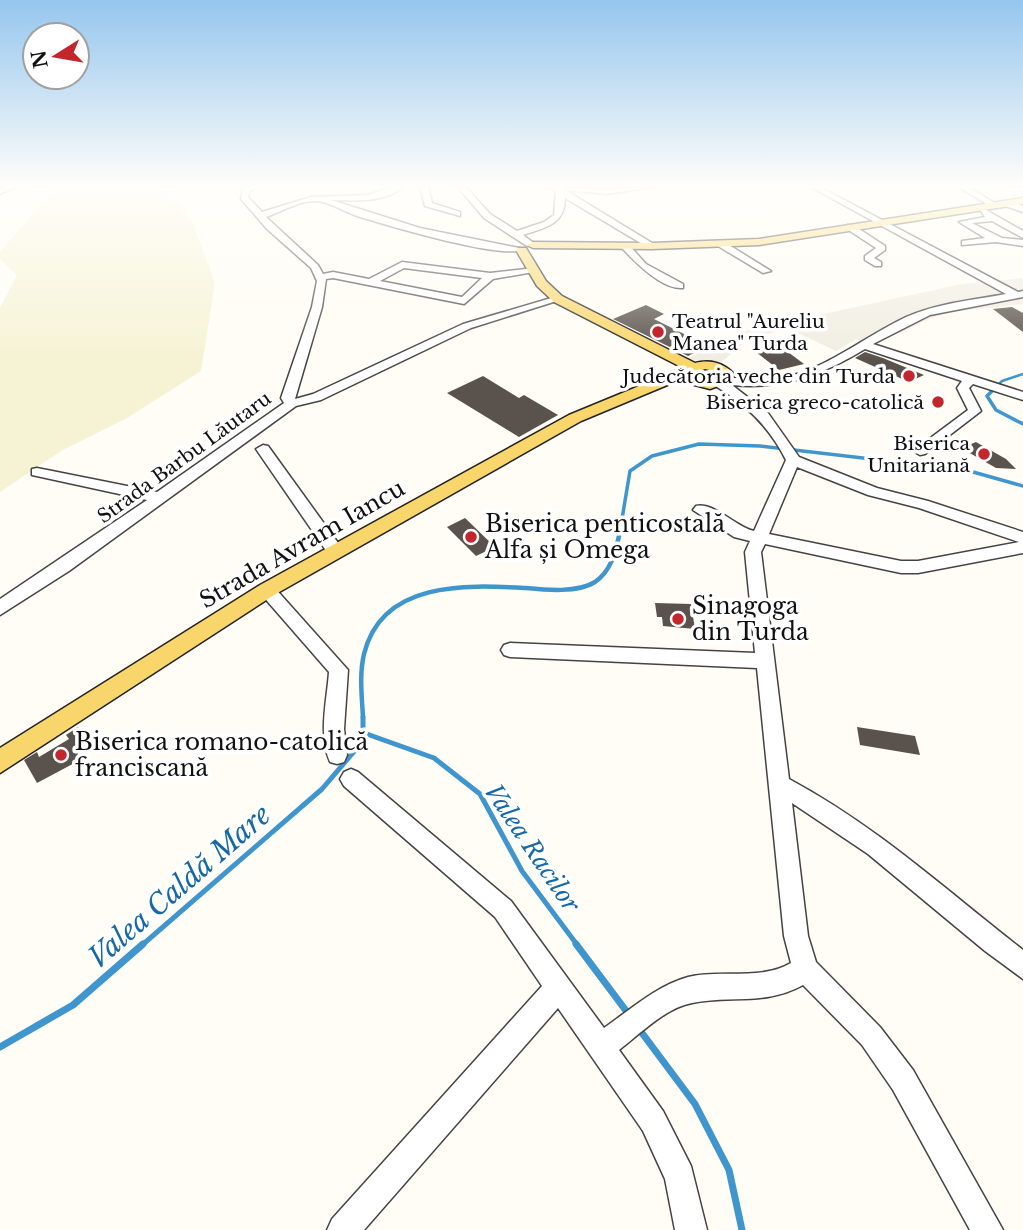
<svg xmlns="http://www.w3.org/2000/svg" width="1023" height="1230" font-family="'Libre Baskerville',serif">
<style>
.farmland{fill:#f6f3d4}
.plaza{fill:#f1ede2}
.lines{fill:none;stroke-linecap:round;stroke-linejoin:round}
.stream-far4{stroke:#3f96cf;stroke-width:2.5}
.stream-far3{stroke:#3f96cf;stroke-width:3.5}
.stream-far2{stroke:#3f96cf;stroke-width:4.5}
.stream-far1{stroke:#3f96cf;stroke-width:5}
.stream{stroke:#3f96cf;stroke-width:7}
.building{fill:#5a524d}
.minor-casing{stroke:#444;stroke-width:3}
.major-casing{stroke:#222;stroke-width:3}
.minor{fill:#fff;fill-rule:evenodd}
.major{fill:#f9d66b;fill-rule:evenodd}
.poi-dot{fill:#c4262e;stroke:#fff;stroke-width:2.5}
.labels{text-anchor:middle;stroke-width:7;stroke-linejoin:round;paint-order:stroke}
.far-poi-label{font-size:19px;fill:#111;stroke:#fff;text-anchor:end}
.far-street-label{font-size:19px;fill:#111;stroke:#fff}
.poi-label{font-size:23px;fill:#111;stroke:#fff;text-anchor:start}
.street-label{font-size:23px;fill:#111;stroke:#fff}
.water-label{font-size:24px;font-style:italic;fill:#1768a6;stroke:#fff}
.near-water-label{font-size:28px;font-style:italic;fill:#1768a6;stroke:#fff}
</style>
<rect width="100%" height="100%" fill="#fffdf5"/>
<path class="farmland" d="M73,186H156L178,204L193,224L215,283L201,371L127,418L61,451L0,492V308L17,275L0,259V252L46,199Z"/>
<path class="plaza" d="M1023,278V304L953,312L929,319L872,346L856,339L836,351L790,329L751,337L719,364L686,359L749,330L962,284Z"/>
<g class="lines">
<path class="stream-far4" d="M990,393L1002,381L1023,374"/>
<g class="stream-far3">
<path d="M992,391L987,396L996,410L1023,424"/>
<path d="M619,537L630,471L652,456L699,444L760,446L966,470L1023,486"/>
</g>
<path class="stream-far2" d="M363,718C362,697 359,675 364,654C382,580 467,585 526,588C546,590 578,593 595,582C611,571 615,553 619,536"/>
<g class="stream-far1">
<path d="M364,733L434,758L480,794L522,871L578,946"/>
<path d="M141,946L322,789L363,741V717"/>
</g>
<g class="stream">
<path d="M576,944L630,1016"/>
<path d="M639,1029L695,1104L729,1170L742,1230"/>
<path d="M0,1047L73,1005L143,944"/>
</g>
</g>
<g class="building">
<path d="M646,305L664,314L654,319L708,346L688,356L613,319Z"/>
<path d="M1012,307L1023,313V332L993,309Z"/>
<path d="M780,346L804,364L779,370L756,352Z"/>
<path d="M865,352L883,358L924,375L909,382L855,358Z"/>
<path d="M483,376L519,398L524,395L558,415L519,437L447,393Z"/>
<path d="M976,442L1006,459L1016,469L996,468L961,448Z"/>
<path d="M465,518L495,547L476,556L447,527Z"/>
<path d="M655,603L691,604L695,629L663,626L662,617H657Z"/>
<path d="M78,727L82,732L85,730L94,743L78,753L82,759L37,783L24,760L37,752L39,757L69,739L66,735Z"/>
<path d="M857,727L915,736L920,755L860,745Z"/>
</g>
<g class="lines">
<defs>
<g id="minor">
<path d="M8,186H18L0,194V189Z"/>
<path d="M250,186H261L250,191L248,197L262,212L311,197L368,195L395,186H404C385,204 356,200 331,200L420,228L524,249C505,261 383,224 357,216C345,212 329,202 317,201C300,200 281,212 266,217L318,265L323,274L333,272L369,279L402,262L490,273L534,268L539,271L493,279L464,304L333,278L326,279L322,307L295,399L313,394L463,324L558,296L563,299L471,328L321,400L296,406L69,571L0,615V599L147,500L32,475V469L37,468L157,492L284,403L281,398L312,307L317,281L311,268L267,229L241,199L243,188ZM404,268L482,278L462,297L380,281Z"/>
<path d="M420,186H428L432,203L460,212V216L425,206Z"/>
<path d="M457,186H465L490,214L517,231L544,222L554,215L556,190L540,186L607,190L658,186L607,194L565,190L657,246L649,248L565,198C565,225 544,228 523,235L535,244L527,246L484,218Z"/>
<path d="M809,186H818L1018,292L1023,291V297L930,315L873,344L1023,392V400L973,384L969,388L981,411L925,454L920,455L913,451L968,410L957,388L962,381L865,349C822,375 783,390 732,385L768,413L799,457L877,488L928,501L1023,532V553L918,573H901L765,544L761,552L789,779C875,825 946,890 1023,950V979L985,951L868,854L792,803L808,936L816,962L880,1027L913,1070L1003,1230H970L893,1090L862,1045L803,985C765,1006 731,995 692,1003C665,1008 640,1034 619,1050L663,1111L691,1166L707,1230H675L665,1179L643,1131L558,1008L364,1230H327L332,1219L542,986L495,917L344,786L340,779L344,772L351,769L358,772L511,901L604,1028C630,1010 656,986 688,977C722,969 760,981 791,963L784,936L757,668L510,657L504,655L501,650L504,645L510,643L755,653L745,552L750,541L734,537L693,510L696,506C714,502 736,527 754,531L786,460C770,428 747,405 717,387V381C725,375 780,380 801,373C839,359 870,334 906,317C938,303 973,300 1006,294ZM797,467L868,495L919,508L1019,542L918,561H901L769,534Z"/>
<path d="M957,186H966L1000,206L993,208Z"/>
<path d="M1008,201L1023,206V212L1005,206Z"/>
<path d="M980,210H986L1023,231V238L992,221L972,223L1002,238L1023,240V246L996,242L962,245V241L985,238L959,222L985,217Z"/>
<path d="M847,225H853L885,246V250L874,258L881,262V266H875L865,260V256L876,248L847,229Z"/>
<path d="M718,242H724L771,271L763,273L718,246Z"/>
<path d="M622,244H628L646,264L683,284V288C662,290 635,262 622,248Z"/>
<path d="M263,445L268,446L341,547L343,551L341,555H329L256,449Z"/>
<path d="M267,584L273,586L348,670L344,729L347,755L344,762L337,764L330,762C318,735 327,700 329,672L261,594L259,590Z"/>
</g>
<g id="major">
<path d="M1023,198V204L759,245L652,249L533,248L527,245L533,242L652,243L759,239Z"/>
<path d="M518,248H526L546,281L562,296L695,363C710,359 724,363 734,374L732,381L710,389L687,383L684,378L581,421L274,595L0,773V748L260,585L569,415L683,368L554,302L537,286L516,250ZM705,369L714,371L718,378L710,380L699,377L697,372Z"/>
</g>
</defs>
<use href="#minor" class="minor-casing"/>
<use href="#major" class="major-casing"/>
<use href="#minor" class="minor"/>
<use href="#major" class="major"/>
</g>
<linearGradient id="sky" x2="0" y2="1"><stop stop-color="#95c6ee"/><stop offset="0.52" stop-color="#fffefa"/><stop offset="1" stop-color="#fffefa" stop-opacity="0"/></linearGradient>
<rect width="1023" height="358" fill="url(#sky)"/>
<g class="poi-dot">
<circle cx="658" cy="332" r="7"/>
<circle cx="909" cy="376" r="7"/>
<circle cx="938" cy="402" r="7"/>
<circle cx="984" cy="454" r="7"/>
<circle cx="471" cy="537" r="7"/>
<circle cx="678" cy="619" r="7"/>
<circle cx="61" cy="755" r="7"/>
</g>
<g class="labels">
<g class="far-poi-label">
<text x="672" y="328" text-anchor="start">Teatrul "Aureliu<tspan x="672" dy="22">Manea" Turda</tspan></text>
<text x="895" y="383">Judecătoria veche din Turda</text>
<text x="924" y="409">Biserica greco-catolică</text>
<text x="970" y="450">Biserica<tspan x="970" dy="22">Unitariană</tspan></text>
</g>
<g class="far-street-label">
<text transform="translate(184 457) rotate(-36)" y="7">Strada Barbu Lăutaru</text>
</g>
<g class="poi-label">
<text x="485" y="532">Biserica penticostală<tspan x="485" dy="26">Alfa și Omega</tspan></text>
<text x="692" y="614">Sinagoga<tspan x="692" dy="26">din Turda</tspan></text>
<text x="75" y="750">Biserica romano-catolică<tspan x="75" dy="26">franciscană</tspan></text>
</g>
<g class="street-label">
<text transform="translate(302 544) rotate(-30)" y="8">Strada Avram Iancu</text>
</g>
<g class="water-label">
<text transform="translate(532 848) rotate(56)" y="8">Valea Racilor</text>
</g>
<g class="near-water-label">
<text transform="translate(179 886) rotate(-41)" y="10">Valea Caldă Mare</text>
</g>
</g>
<g transform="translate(56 56) rotate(259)"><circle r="33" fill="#ffffff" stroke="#a0a0a0" stroke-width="2"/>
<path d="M0-5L12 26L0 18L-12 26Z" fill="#c4262e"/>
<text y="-10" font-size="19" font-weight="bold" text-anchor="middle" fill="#111111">N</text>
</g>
</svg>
